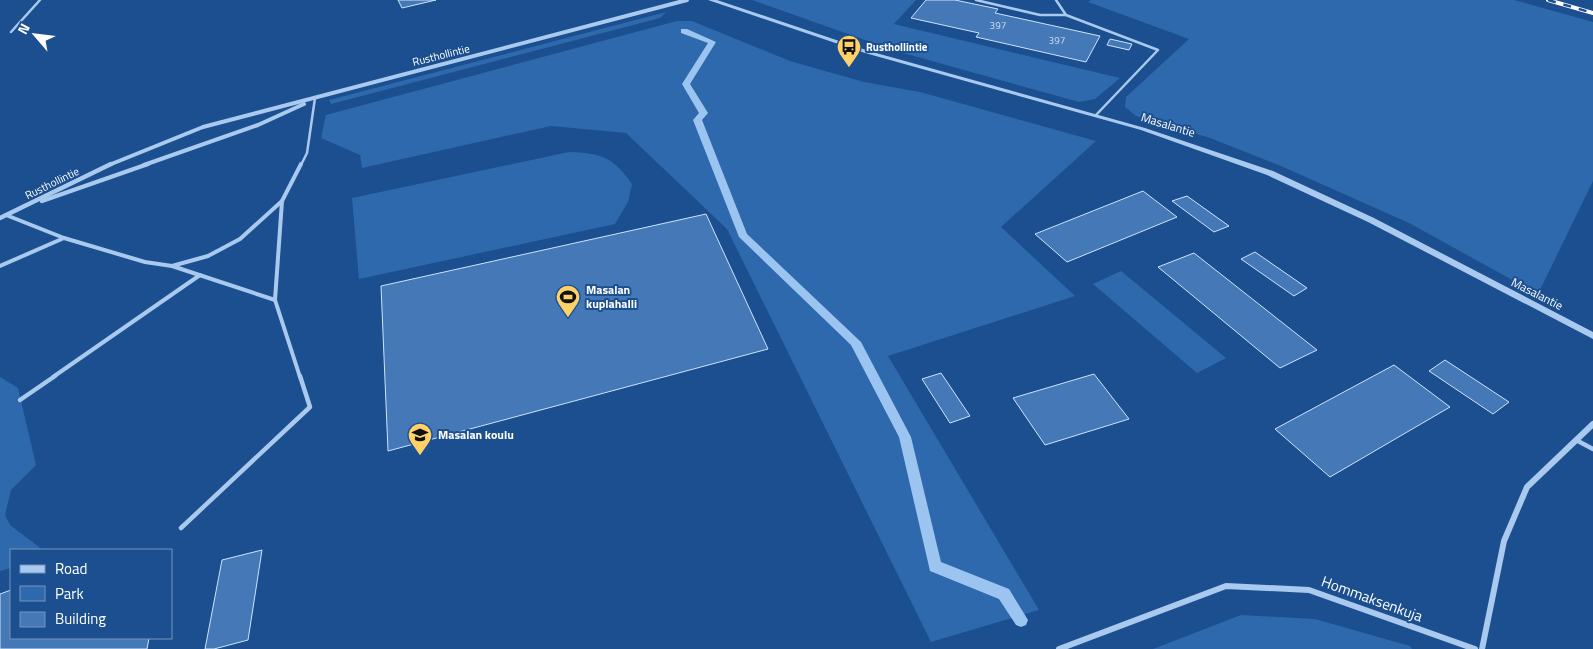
<svg xmlns="http://www.w3.org/2000/svg" width="1593" height="649" font-family="'Titillium Web',sans-serif">
<style>
.green{fill:#2e69ad}
.lines{fill:none;stroke-linecap:round;stroke-linejoin:round}
.stream{fill:#9cc4f0;fill-rule:evenodd}
.building{fill:#4478b7;stroke:#cfe3fa}
.service-far2{stroke:#a9c9ee;stroke-width:2.5}
.service-far1{stroke:#a9c9ee;stroke-width:4}
.service{stroke:#a9c9ee;stroke-width:4.5}
.minor-far2{stroke:#a9c9ee;stroke-width:4}
.minor-far1{stroke:#a9c9ee;stroke-width:4.5}
.minor{stroke:#a9c9ee;stroke-width:6}
.tertiary{fill:#a9c9ee;fill-rule:evenodd}
.rail-casing{stroke:#fff;stroke-width:4}
.rail{stroke:#1b4f8f;stroke-width:2.5;stroke-dasharray:8;stroke-linecap:butt}
.labels{text-anchor:middle;stroke-width:4;stroke-linejoin:round;paint-order:stroke}
.number-label{font-size:10px;fill:#d0dded}
.far-poi-label{font-size:11px;font-weight:bold;fill:#fff;stroke:#1b4f8f;text-anchor:start}
.far-street-label{font-size:11px;fill:#fff;stroke:#1b4f8f}
.street-label{font-size:12px;fill:#fff;stroke:#1b4f8f}
.poi-label{font-size:12px;font-weight:bold;fill:#fff;stroke:#1b4f8f;text-anchor:start}
.near-street-label{font-size:15px;fill:#fff;stroke:#1b4f8f}
</style>
<rect width="100%" height="100%" fill="#1b4f8f"/>
<g class="green">
<path d="M752,0H916L894,24L1120,78L1095,99L1079,102L896,51Z"/>
<path d="M1091,0H1514L1593,22V181L1538,294L1409,223L1281,166L1210,138L1136,116L1125,107L1126,97L1189,39L1088,2Z"/>
<path d="M666,12L660,18L331,104L329,100Z"/>
<path d="M677,21H692L790,61L864,82L920,92L1096,141L1001,227L1075,296L888,356L1039,610L931,642L727,229L626,133L551,126L362,168L360,155L321,138L326,115Z"/>
<path d="M569,152C601,153 613,157 632,184L628,202L615,224L359,279L352,198Z"/>
<path d="M1121,271L1226,358L1197,373L1093,284Z"/>
<path d="M0,377L18,388L36,465L11,490L5,515L10,525L43,550H11V568L0,571Z"/>
<path d="M1241,615L1315,619L1410,646L1412,649H1153Z"/>
</g>
<g class="lines">
<path class="stream" d="M681,29H687L716,42L690,84L708,113L702,120L747,234L861,342L911,437L941,562L1009,589L1028,620L1026,625L1021,627L1016,625L999,599L930,571L899,437L851,345L739,237L693,120L699,113L682,84L708,43L681,33Z"/>
</g>
<g class="building">
<path d="M398,0H436L402,8Z"/>
<path d="M926,0H955L998,9L995,13L1100,36L1086,62L976,37L979,33L911,18Z"/>
<path d="M1110,39L1132,44L1129,50L1107,45Z"/>
<path d="M1143,191L1177,217L1067,262L1035,234Z"/>
<path d="M1187,196L1229,226L1214,232L1172,201Z"/>
<path d="M706,214L768,349L388,451L381,286Z"/>
<path d="M1255,252L1307,288L1294,296L1241,259Z"/>
<path d="M1194,253L1317,350L1280,368L1158,267Z"/>
<path d="M1445,360L1509,402L1493,414L1429,371Z"/>
<path d="M1394,365L1450,407L1330,477L1275,429Z"/>
<path d="M941,373L970,416L950,423L922,379Z"/>
<path d="M1094,374L1129,419L1045,445L1013,398Z"/>
<path d="M262,550L248,640L214,649H205L222,560Z"/>
<path d="M11,590V638H149L147,649H0V594Z"/>
</g>
<g class="lines">
<g class="service-far2">
<path d="M976,0L1040,15H1066"/>
<path d="M1056,0L1066,15L1158,50L1096,115"/>
<path d="M11,32L40,0"/>
<path d="M301,165L307,153L315,98"/>
</g>
<g class="service-far1">
<path d="M282,201L275,300L300,377"/>
<path d="M6,215L64,238L145,262L172,266L208,256L240,239L282,201L301,164"/>
<path d="M0,266L64,238"/>
<path d="M172,266L275,300"/>
<path d="M53,377L200,275"/>
</g>
<g class="service">
<path d="M20,400L55,376"/>
<path d="M1576,440L1593,449"/>
<path d="M181,528L310,407L300,376"/>
</g>
<g class="minor-far2">
<path d="M109,165L203,127L687,0"/>
<path d="M144,165L258,125L304,104"/>
</g>
<g class="minor-far1">
<path d="M42,201L148,164"/>
<path d="M0,218L111,164"/>
</g>
<g class="minor">
<path d="M1059,649L1226,586L1309,590L1475,649"/>
<path d="M1482,649L1504,541L1527,487L1593,424"/>
</g>
<path class="tertiary" d="M708,0H717L869,51L1145,128L1273,171L1374,218L1593,332V339L1368,222L1267,175L1141,130L865,53Z"/>
<defs>
<path id="rail" d="M1548,0L1593,13"/>
</defs>
<use href="#rail" class="rail-casing"/>
<use href="#rail" class="rail"/>
</g>
<defs>
<symbol id="bus-pin" viewBox="-11 -11 22 30"><path d="M0 17L-7.5 6A9.5 9.5 0 1 1 7.5 6Z" fill="#ffd166" stroke="#1b4f8f"/><path d="M-5-6H5V4H4V6H2V4H-2V6H-4V4H-5ZM-3.5-4V0h7V-4ZM-3.5 1.2v1.5H-2V1.2ZM2 1.2v1.5H3.5V1.2Z" fill="#111"/></symbol>
<symbol id="stadium-pin" viewBox="-11 -11 22 30"><path d="M0 17L-7.5 6A9.5 9.5 0 1 1 7.5 6Z" fill="#ffd166" stroke="#1b4f8f"/><path d="M0-5a6.5 5 0 1 0 0 10a6.5 5 0 1 0 0-10ZM-3.5-1.8h7v3.6h-7Z" fill="#111"/></symbol>
<symbol id="school-pin" viewBox="-11 -11 22 30"><path d="M0 17L-7.5 6A9.5 9.5 0 1 1 7.5 6Z" fill="#ffd166" stroke="#1b4f8f"/><path d="M0-5L7-2L0 1L-7-2ZM-4 1L0 2.5L4 1V4Q0 6-4 4Z" fill="#111"/></symbol>
</defs>
<g fill-rule="evenodd">
<use href="#bus-pin" x="835" y="33" width="28" height="38"/>
<use href="#stadium-pin" x="554" y="283" width="28" height="38"/>
<use href="#school-pin" x="406" y="421" width="28" height="38"/>
</g>
<g class="labels">
<g class="number-label">
<text x="998" y="29">397</text>
<text x="1057" y="44">397</text>
</g>
<g class="far-poi-label">
<text x="866" y="51">Rusthollintie</text>
</g>
<g class="far-street-label">
<text transform="translate(441 55) rotate(-14)" y="4">Rusthollintie</text>
<text transform="translate(52 183) rotate(-26)" y="4">Rusthollintie</text>
</g>
<g class="street-label">
<text transform="translate(1168 125) rotate(17)" y="4">Masalantie</text>
<text transform="translate(1537 294) rotate(27)" y="4">Masalantie</text>
</g>
<g class="poi-label">
<text x="586" y="294">Masalan<tspan x="586" dy="14">kuplahalli</tspan></text>
<text x="438" y="439">Masalan koulu</text>
</g>
<g class="near-street-label">
<text transform="translate(1372 599) rotate(20)" y="5">Hommaksenkuja</text>
</g>
</g>
<rect x="10" y="549" width="162" height="90" fill="#1b4f8f" stroke="#7695bc"/>
<rect x="20" y="565" width="25" height="8" fill="#a9c9ee" stroke="#7695bc"/>
<text x="55" y="574" font-size="15" fill="#ffffff">Road</text>
<rect x="20" y="586" width="25" height="15" fill="#2e69ad" stroke="#7695bc"/>
<text x="55" y="599" font-size="15" fill="#ffffff">Park</text>
<rect x="20" y="612" width="25" height="15" fill="#4478b7" stroke="#7695bc"/>
<text x="55" y="624" font-size="15" fill="#ffffff">Building</text>
<g transform="translate(35 35) rotate(298)" stroke="#1b4f8f" stroke-width="4" paint-order="stroke">
<path d="M0-4L9 19L0 12L-9 19Z" fill="#ffffff"/>
<text y="-8" font-size="14" font-weight="bold" text-anchor="middle" fill="#ffffff">N</text>
</g>
</svg>
